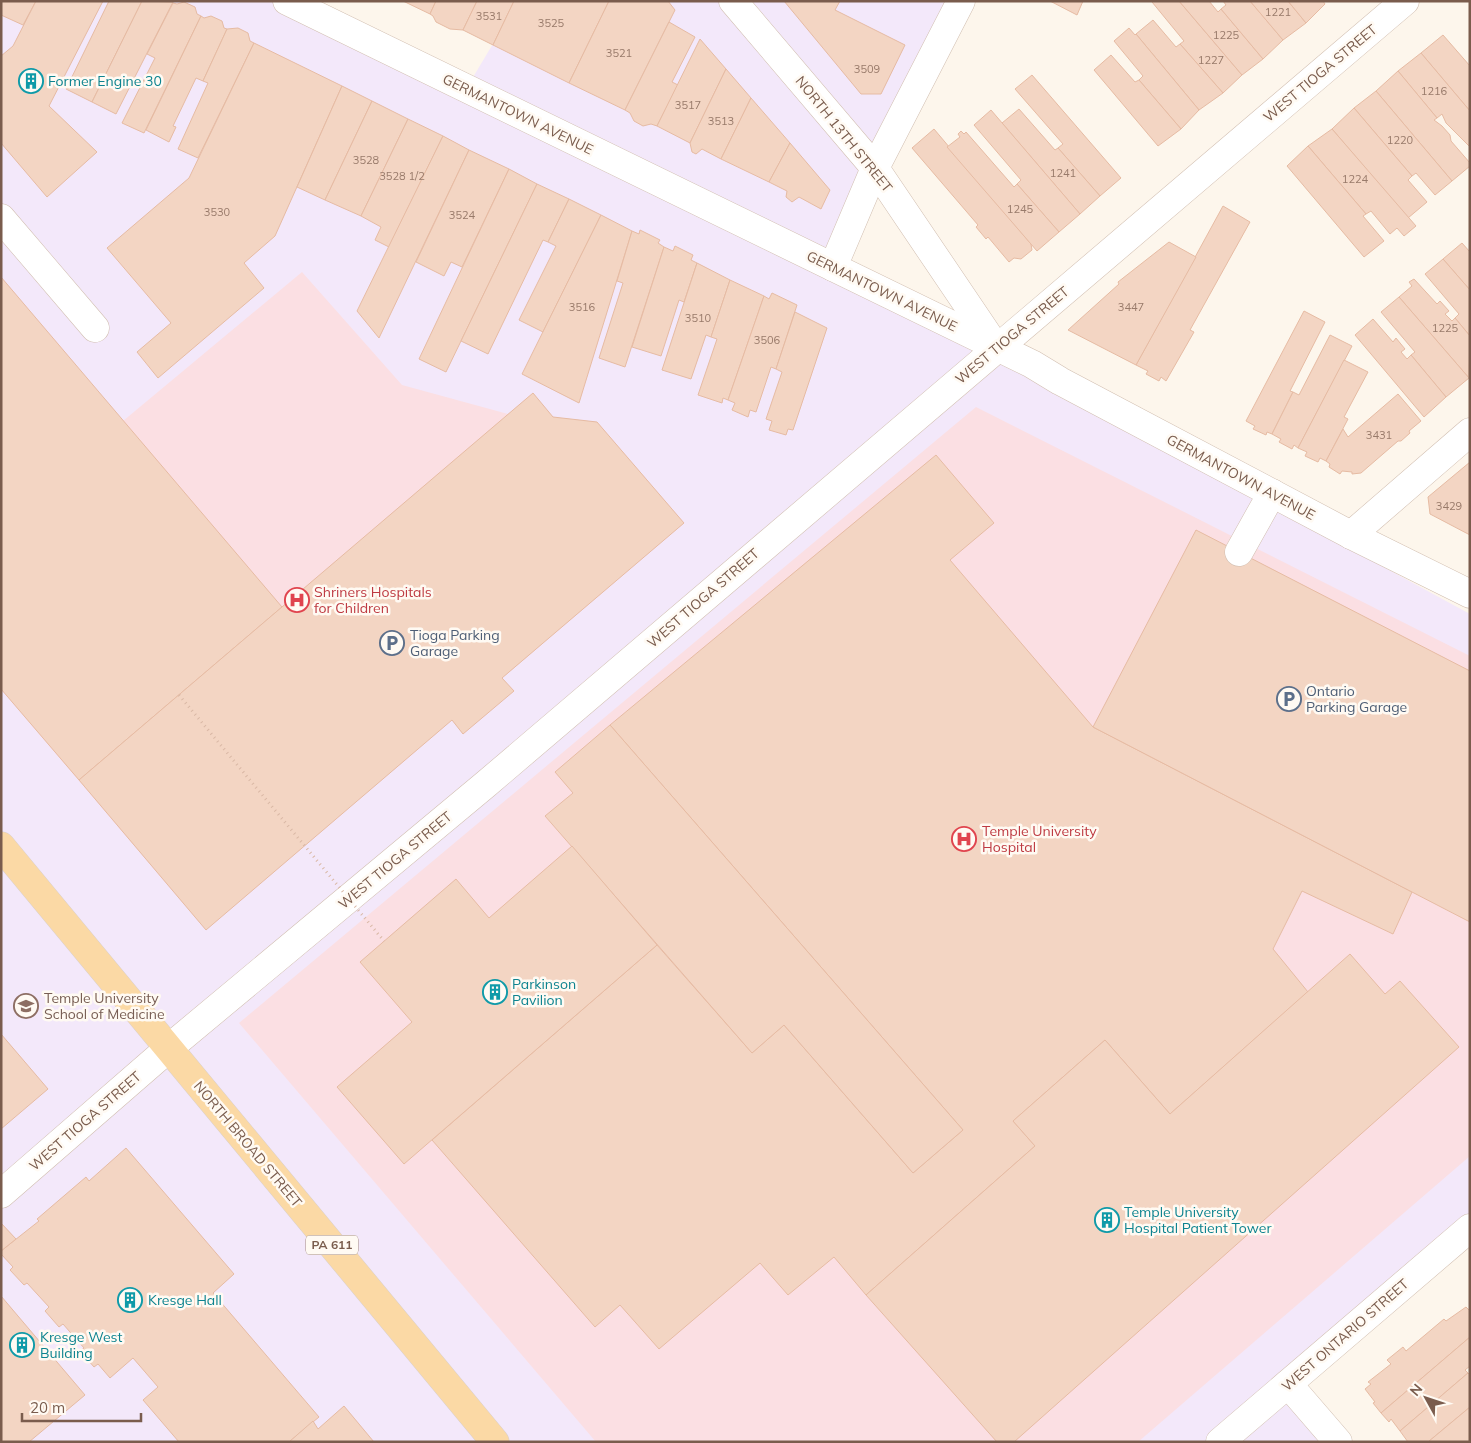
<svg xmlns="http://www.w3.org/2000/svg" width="1471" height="1443" font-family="Mulish,sans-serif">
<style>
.education{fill:#f3e8fa}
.medical{fill:#fbdfe3}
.building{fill:#f3d5c3;stroke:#e6bba3}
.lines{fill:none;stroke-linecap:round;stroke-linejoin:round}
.minor-casing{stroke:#d1beb0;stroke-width:29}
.major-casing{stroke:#dad1cd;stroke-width:29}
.minor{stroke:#fff;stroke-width:28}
.major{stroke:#fbd9a5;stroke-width:28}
.path-bridge{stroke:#d9b8a5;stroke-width:3;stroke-dasharray:1 4;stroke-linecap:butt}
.labels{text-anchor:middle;stroke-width:5;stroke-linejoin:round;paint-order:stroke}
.number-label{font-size:11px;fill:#987a6a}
.shield{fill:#fffaf3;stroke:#a28b7f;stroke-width:1}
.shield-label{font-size:12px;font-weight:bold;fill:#7a5c4d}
.street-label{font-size:14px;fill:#7a5c4d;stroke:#fffaf3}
.culture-label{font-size:14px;fill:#0d838f;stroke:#fffaf3;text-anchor:start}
.health-label{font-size:14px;fill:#be3a42;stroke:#fffaf3;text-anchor:start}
.service-label{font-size:14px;fill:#4e5e75;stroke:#fffaf3;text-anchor:start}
.education-label{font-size:14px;fill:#785e54;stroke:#fffaf3;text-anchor:start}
</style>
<rect width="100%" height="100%" fill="#fdf6ec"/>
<path class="education" d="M1,1H287L466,89L497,37L615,1H963L833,268L1470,614V1228L1288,1384L1338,1442H1Z"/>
<g class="medical">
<path d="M302,272L402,385L508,414L533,393L553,417L597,422L684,523L502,678L514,691L463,734L452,720L206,930L1,689V277L123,421Z"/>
<path d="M976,407L1470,656V1156L1138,1442H596L239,1023Z"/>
</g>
<g class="building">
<path d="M1,1H36L23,25L1,15Z"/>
<path d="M36,1H103L49,106L97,152L47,197L1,143V56L13,46Z"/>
<path d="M109,1H142L92,102L66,89Z"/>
<path d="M142,1L173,2L116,114L92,102Z"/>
<path d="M403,1H436L430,14Z"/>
<path d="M436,1H477L463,30L450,29L436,22L433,16L430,14Z"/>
<path d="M477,1H514L493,45L463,30Z"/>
<path d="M514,1H609L569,83L493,45Z"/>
<path d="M609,1H668L675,10L625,110L569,83Z"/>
<path d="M784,1H840L835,10L905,45L881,94H861Z"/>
<path d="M1050,1H1083L1077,15Z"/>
<path d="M1153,1H1179L1242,75L1223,93L1180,44L1184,41L1152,2Z"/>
<path d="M1179,1H1209L1218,12L1221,9L1263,59L1242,75Z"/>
<path d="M1223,1H1250L1283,40L1263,59L1221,9L1226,5Z"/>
<path d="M1250,1H1288L1306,23L1283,40Z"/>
<path d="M1288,1H1323L1325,4L1306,23Z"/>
<path d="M184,2L195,7L197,14L201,16L144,133L122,123L155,58L147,54L173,3L177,4Z"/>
<path d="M201,16L204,18L211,16L222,21L224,28L227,29L203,81L196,78L173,126L176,127L169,142L146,130Z"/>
<path d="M1153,20L1176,47L1180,44L1223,93L1199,110L1136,34Z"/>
<path d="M669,22L695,37L672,82L678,85L657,126L651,124L643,126L634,121L630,113L625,110Z"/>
<path d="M238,28L248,33L250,41L254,43L198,158L178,149L208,83L203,81L227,29Z"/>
<path d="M1129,28L1135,35L1136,34L1199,110L1181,129L1139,80L1143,76L1114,41Z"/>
<path d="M1443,35L1470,66V111L1421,53Z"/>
<path d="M700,39L726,69L690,143L657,126Z"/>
<path d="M254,43L342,86L275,236L244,263L264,288L158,378L137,352L171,323L107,248L189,178Z"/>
<path d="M1421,53L1470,111V147L1446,123L1442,114L1437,118L1398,71Z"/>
<path d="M1111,55L1135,82L1139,80L1181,129L1158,146L1094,70Z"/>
<path d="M726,69L751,98L721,159L702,149L696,154L692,152L690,143Z"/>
<path d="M1398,71L1437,118L1434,120L1442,126L1450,135L1451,141L1470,163V166L1452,181L1376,91Z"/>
<path d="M1032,75L1121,178L1100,196L1058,148L1063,144L1015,89Z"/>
<path d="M342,86L372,101L325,200L297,187Z"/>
<path d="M1376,91L1452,181L1435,195L1416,173L1412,176L1354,108Z"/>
<path d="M751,98L790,143L769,182L721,159Z"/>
<path d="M372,101L408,119L361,216L325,200Z"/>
<path d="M1354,108L1412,176L1408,180L1427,202L1408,218L1332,129Z"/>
<path d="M1019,109L1055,150L1058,148L1100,196L1080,214L1002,123Z"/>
<path d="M991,110L1080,214L1059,232L1017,184L1021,180L974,125Z"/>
<path d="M408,119L443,136L389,247L375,240L381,227L361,216Z"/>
<path d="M934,129L1031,244L1032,250L1021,259L1014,258L1009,262L988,237L986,239L976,227L978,225L912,148Z"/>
<path d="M1332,129L1416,226L1404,236L1397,228L1390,234L1371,211L1366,214L1308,146Z"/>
<path d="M961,131L964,134L966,132L1014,187L1017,184L1059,232L1037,251L947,147L960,137L958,134Z"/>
<path d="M443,136L469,150L379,338L357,311Z"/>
<path d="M790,143L830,190L821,209L799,197L792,202L786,197L787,191L769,182Z"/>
<path d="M1308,146L1366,214L1363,216L1384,241L1364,257L1287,166Z"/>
<path d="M469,150L509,169L462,267L451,262L444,276L416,262Z"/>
<path d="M509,169L537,184L446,372L419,359Z"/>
<path d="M537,184L569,199L548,242L543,240L488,354L461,341Z"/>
<path d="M569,199L601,215L543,332L519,320L556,246L548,242Z"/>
<path d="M1223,206L1250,222L1190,330L1194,332L1166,381L1161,377L1159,381L1146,374L1148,371L1136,365Z"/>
<path d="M601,215L632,231L579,403L522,374Z"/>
<path d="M640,230L660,240L658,243L664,247L625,367L599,358L623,283L617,281L632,231L639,234Z"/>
<path d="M1169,242L1196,257L1136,365L1068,330L1119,284L1118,282Z"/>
<path d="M1462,243L1470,252V290L1443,259Z"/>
<path d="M675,246L693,255L691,260L697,263L684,302L679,300L661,356L632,347L664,247L673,251Z"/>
<path d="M1443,259L1470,290V336L1455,318L1459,314L1425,274Z"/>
<path d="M697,263L730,280L711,337L706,335L691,379L662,370Z"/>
<path d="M1,277L282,607L79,780L1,689Z"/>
<path d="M1414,279L1437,304L1440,301L1449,311L1445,314L1452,321L1455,318L1470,336L1469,378L1399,297L1412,286L1409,282Z"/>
<path d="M730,280L764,296L728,400L723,398L722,403L698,395L717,339L711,337Z"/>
<path d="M772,293L797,305L776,369L771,367L756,412L750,410L748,417L732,410L735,403L728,400L764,296L769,299Z"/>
<path d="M1399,297L1469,378L1446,397L1411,355L1415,352L1381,312Z"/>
<path d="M1304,311L1325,322L1290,391L1293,392L1272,434L1267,432L1266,435L1253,429L1255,426L1246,421Z"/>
<path d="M795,312L827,328L793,430L788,429L786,435L769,430L772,421L766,419L782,372L776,369Z"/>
<path d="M1373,319L1393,342L1396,338L1405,349L1401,352L1407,359L1411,355L1446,397L1424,417L1355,335Z"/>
<path d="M1330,335L1352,346L1298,448L1294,445L1292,449L1279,442L1281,439L1272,434L1293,392L1299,395Z"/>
<path d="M1344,360L1368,372L1344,417L1348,419L1326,461L1320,458L1318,462L1305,456L1307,452L1298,448Z"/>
<path d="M533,393L553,417L597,422L684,523L502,678L514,691L463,734L452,720L206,930L79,780Z"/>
<path d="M1398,394L1421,421L1409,431L1410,433L1401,441H1398L1361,473L1352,474V472L1342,471L1340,474L1329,467L1330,464L1326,461L1343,429L1348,437Z"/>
<path d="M936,455L994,523L950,560L1093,727L1412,892L1393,934L1302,891L1273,949L1308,992L1170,1114L1105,1040L1013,1121L1035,1146L866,1295L834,1257L788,1295L760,1263L659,1349L620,1305L595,1327L432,1140L657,945L752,1053L784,1025L913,1173L963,1130L610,725Z"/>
<path d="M1470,462V535L1430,514L1428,497Z"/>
<path d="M1196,530L1470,671V922L1093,727Z"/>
<path d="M610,725L963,1130L913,1173L784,1025L752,1053L545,816L573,793L555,772Z"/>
<path d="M572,846L657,945L404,1164L337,1087L412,1022L360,962L456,879L489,918Z"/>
<path d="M1350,954L1385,994L1400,981L1459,1047L1014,1442H997L866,1295L1035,1146L1013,1121L1105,1040L1170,1114Z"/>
<path d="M1,1034L48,1089L1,1129Z"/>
<path d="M126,1148L234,1274L213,1293L319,1417L289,1442H179L143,1400L158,1387L133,1358L110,1378L98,1364L94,1367L80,1351L84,1348L63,1324L59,1327L45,1311L49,1307L27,1283L24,1285L10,1270L13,1267L1,1254V1251L39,1221L37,1219L86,1177L89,1181Z"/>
<path d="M1,1223L16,1239L1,1251Z"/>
<path d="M1,1296L85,1395L29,1442H1Z"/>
<path d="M1466,1307L1470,1311V1337L1381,1413L1373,1403L1375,1402L1365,1389L1371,1384L1368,1382L1391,1364L1387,1360L1403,1347L1406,1351L1444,1319L1446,1321Z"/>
<path d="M1470,1337V1366L1465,1370L1468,1373L1400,1431L1391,1419L1389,1422L1381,1413Z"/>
<path d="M1468,1373L1470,1375V1407L1428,1442H1408L1400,1431Z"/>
<path d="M344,1406L374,1442H289L313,1421L318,1429Z"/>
<path d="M1470,1407V1442H1428Z"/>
</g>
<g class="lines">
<defs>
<g id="minor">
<path d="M287,1L1032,364L1060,381L1351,535L1470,594"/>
<path d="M733,1L875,168L996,347"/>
<path d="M1,218L95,328"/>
<path d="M833,267L875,168L961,1"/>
<path d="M1351,535L1470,432"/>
<path d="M1239,552L1272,493"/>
<path d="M1,1194L169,1048L486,784L1405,1"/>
<path d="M1288,1384L1338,1442"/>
<path d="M1220,1442L1470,1228"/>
</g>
<path id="major" d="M1,846L495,1442"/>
</defs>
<use href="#minor" class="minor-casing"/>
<use href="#major" class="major-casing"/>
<use href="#minor" class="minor"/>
<use href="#major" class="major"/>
<path class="path-bridge" d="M179,695L384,941"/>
</g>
<defs>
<symbol id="building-ring" viewBox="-11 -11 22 22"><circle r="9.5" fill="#fffaf3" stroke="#0f9aa8" stroke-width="1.5"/><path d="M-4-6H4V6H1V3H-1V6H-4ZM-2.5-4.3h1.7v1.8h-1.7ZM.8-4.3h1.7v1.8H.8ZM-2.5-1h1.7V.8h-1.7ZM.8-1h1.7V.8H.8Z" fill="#0f9aa8"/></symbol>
<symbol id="hospital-ring" viewBox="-11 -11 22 22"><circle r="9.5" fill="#fffaf3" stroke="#e0444e" stroke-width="1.5"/><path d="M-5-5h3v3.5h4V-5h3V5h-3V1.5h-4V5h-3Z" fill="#e0444e"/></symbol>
<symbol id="parking-ring" viewBox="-11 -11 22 22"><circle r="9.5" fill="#fffaf3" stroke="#5c6f8a" stroke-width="1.5"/><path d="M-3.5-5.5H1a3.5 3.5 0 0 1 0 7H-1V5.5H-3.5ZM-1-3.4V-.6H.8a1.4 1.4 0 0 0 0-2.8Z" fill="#5c6f8a"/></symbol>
<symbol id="university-ring" viewBox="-11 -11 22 22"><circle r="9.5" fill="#fffaf3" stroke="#8d6e63" stroke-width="1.5"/><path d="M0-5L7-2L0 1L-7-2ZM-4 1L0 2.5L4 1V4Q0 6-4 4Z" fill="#8d6e63"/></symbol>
</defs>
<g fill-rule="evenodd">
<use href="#building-ring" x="17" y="67" width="28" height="28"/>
<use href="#hospital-ring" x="283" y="586" width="28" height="28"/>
<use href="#parking-ring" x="378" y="629" width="28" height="28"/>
<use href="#parking-ring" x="1275" y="685" width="28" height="28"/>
<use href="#hospital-ring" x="950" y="825" width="28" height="28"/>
<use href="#building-ring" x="481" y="978" width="28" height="28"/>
<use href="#university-ring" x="12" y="992" width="28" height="28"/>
<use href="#building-ring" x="1093" y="1206" width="28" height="28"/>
<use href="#building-ring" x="116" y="1286" width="28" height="28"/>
<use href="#building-ring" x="8" y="1331" width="28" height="28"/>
</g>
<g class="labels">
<g class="number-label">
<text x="1278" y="16">1221</text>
<text x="489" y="20">3531</text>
<text x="551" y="27">3525</text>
<text x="1226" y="39">1225</text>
<text x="619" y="57">3521</text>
<text x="1211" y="64">1227</text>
<text x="867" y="73">3509</text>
<text x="1434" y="95">1216</text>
<text x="688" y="109">3517</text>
<text x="721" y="125">3513</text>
<text x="1400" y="144">1220</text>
<text x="366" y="164">3528</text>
<text x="1063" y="177">1241</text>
<text x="402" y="180">3528 1/2</text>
<text x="1355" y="183">1224</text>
<text x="1020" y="213">1245</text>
<text x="217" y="216">3530</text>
<text x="462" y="219">3524</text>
<text x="582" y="311">3516</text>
<text x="1131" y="311">3447</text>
<text x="698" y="322">3510</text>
<text x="1445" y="332">1225</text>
<text x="767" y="344">3506</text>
<text x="1379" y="439">3431</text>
<text x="1449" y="510">3429</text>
</g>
<rect class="shield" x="306" y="1235.5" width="52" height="19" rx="4"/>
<g class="shield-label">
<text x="332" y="1249">PA 611</text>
</g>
<g class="street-label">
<text transform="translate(1320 73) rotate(-40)" y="5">WEST TIOGA STREET</text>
<text transform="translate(518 114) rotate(26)" y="5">GERMANTOWN AVENUE</text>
<text transform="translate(844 134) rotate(51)" y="5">NORTH 13TH STREET</text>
<text transform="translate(882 291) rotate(26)" y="5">GERMANTOWN AVENUE</text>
<text transform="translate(1012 335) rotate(-40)" y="5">WEST TIOGA STREET</text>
<text transform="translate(1241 477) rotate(28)" y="5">GERMANTOWN AVENUE</text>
<text transform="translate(703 598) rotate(-41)" y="5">WEST TIOGA STREET</text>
<text transform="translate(395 860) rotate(-40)" y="5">WEST TIOGA STREET</text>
<text transform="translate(85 1121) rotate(-41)" y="5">WEST TIOGA STREET</text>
<text transform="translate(248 1144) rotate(50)" y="5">NORTH BROAD STREET</text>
<text transform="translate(1345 1335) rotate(-41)" y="5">WEST ONTARIO STREET</text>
</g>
<g class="culture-label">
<text x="48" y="86">Former Engine 30</text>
<text x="512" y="989">Parkinson<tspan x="512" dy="16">Pavilion</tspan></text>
<text x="1124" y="1217">Temple University<tspan x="1124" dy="16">Hospital Patient Tower</tspan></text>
<text x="148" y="1305">Kresge Hall</text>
<text x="40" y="1342">Kresge West<tspan x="40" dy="16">Building</tspan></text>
</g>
<g class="health-label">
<text x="314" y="597">Shriners Hospitals<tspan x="314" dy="16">for Children</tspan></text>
<text x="982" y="836">Temple University<tspan x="982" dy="16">Hospital</tspan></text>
</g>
<g class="service-label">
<text x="410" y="640">Tioga Parking<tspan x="410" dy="16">Garage</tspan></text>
<text x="1306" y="696">Ontario<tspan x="1306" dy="16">Parking Garage</tspan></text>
</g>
<g class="education-label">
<text x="44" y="1003">Temple University<tspan x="44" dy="16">School of Medicine</tspan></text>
</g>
</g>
<rect width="1471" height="1443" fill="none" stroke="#7a5c4d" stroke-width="5"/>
<g transform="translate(1426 1398) rotate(310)" stroke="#fffaf3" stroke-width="4" paint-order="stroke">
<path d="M0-4L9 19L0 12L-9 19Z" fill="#7a5c4d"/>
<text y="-8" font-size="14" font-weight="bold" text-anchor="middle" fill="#7a5c4d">N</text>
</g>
<path d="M22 1413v8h119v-8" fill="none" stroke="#7a5c4d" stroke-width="2.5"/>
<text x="30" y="1413" font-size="15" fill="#7a5c4d" stroke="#fffaf3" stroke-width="4" paint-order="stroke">20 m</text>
</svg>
